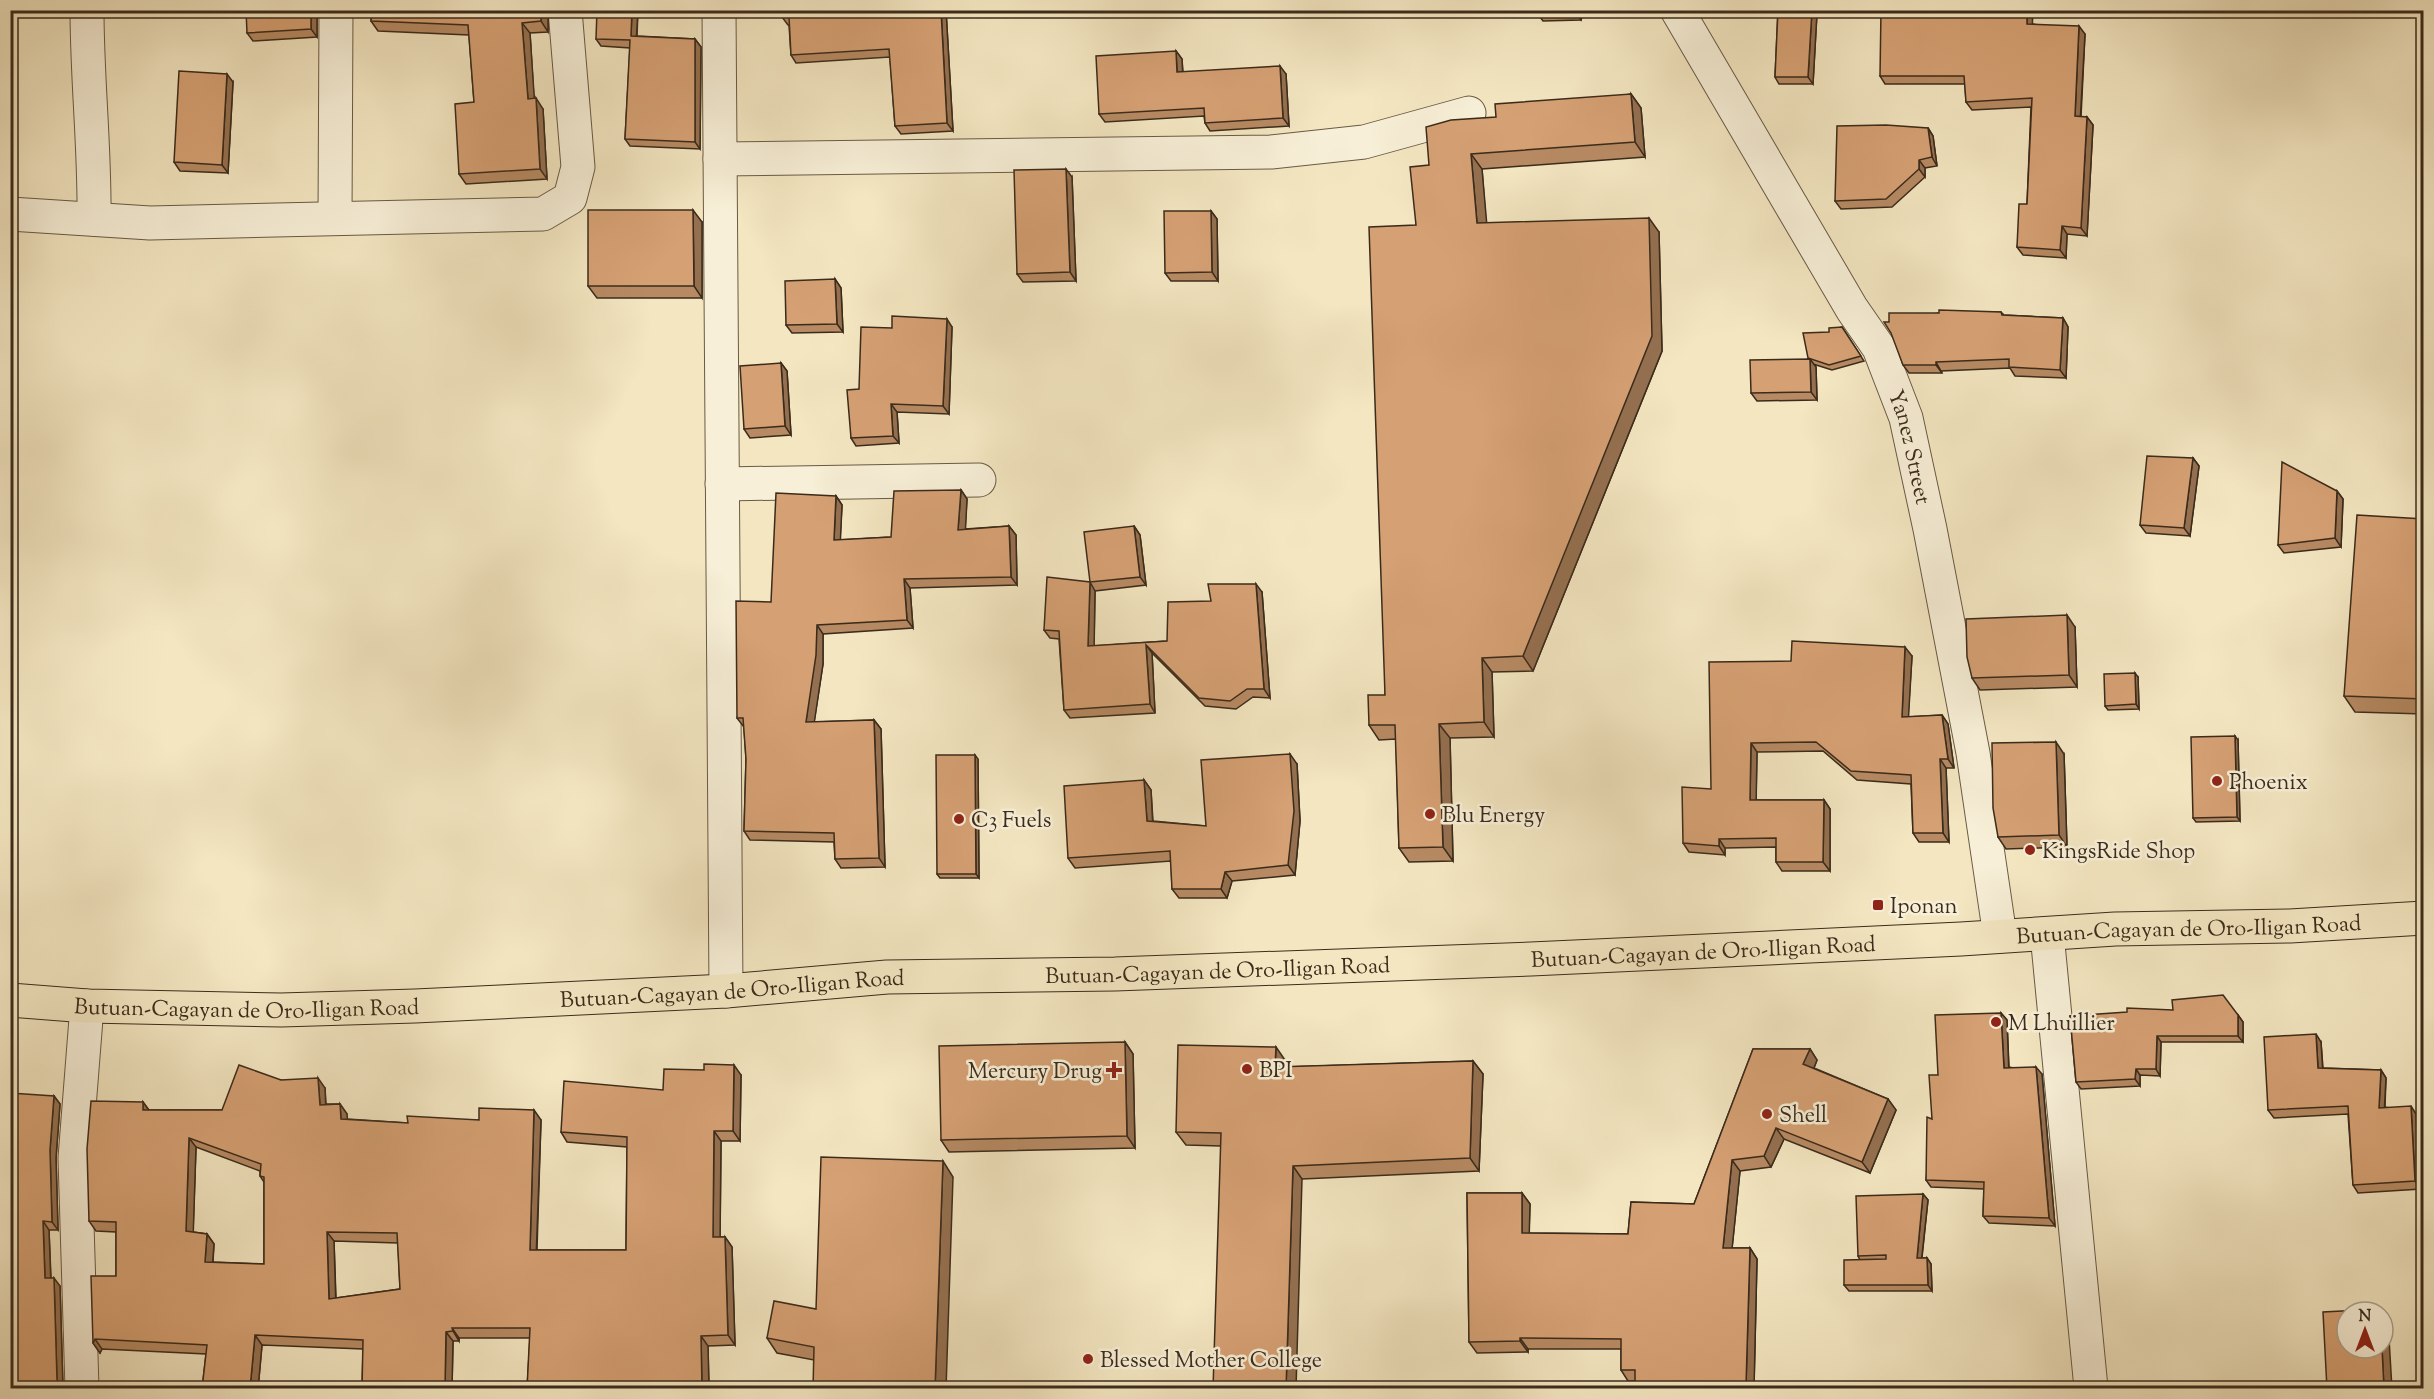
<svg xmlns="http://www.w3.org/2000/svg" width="2434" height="1399" font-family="'Sorts Mill Goudy',serif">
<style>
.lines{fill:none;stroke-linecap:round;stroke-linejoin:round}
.minor-casing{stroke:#695a44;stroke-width:35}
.tertiary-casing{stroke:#695a44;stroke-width:35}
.trunk-casing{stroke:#3b2b1b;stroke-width:35}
.minor{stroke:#f7efd7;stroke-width:33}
.tertiary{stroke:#f7efd7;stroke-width:33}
.trunk{stroke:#f3e6c1;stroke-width:33}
.wall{fill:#b78a63;stroke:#3b2b1b;stroke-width:1.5;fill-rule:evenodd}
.shaded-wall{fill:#957050;stroke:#3b2b1b;stroke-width:1.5}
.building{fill:#d5a073;stroke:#3b2b1b;stroke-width:1.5;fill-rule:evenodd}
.poi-dot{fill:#8f2418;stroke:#f7efd7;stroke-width:2}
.labels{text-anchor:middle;stroke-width:5;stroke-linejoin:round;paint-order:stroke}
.street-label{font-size:22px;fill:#3b2b1b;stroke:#f7efd7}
.poi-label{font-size:22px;fill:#3b2b1b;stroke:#f7efd7;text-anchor:start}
</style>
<rect width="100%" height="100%" fill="#f3e6c1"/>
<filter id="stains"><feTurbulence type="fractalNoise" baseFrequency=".00333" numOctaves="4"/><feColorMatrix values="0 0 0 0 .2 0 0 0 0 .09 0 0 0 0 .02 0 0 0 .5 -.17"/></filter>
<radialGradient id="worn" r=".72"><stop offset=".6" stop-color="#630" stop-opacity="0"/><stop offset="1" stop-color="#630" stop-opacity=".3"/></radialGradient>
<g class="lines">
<defs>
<g id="minor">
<path d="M87,10C87,80 95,149 94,219"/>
<path id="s1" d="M1677,10L1852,309L1879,348L1906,418L1930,529L1973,753L2000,936"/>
<path d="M720,159L1271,152L1364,142L1469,113"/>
<path d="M10,214L150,223L543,214L570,198L578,167L565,10"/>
<path d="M335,218L336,10"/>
<path d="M722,484L979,480"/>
<path d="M2047,934L2091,1388"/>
<path d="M82,1388L75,1158L87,1006"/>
</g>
<path id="tertiary" d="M719,10L726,991"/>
<g id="trunk">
<path id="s2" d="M10,1000L87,1006L281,1010L415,1006L726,991L887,977L1115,974L1531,959L1961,939L2115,929L2290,926L2424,918"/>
</g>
</defs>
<use href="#minor" class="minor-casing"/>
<use href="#tertiary" class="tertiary-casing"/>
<use href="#trunk" class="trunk-casing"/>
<use href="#minor" class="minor"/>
<use href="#tertiary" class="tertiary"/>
<use href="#trunk" class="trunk"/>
</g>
<g class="wall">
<path d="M317,10V37L253,41L247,33Z"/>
<path d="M372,10H548V32L530,33L534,99L543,109L547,179L466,184L459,174L474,102L469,35L378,31L371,21Z"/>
<path d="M638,10L637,36L695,39L701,47L700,149L630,146L625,139L630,48L601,46L596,39Z"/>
<path d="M782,10H946L953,131L901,134L895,126L890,57L796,63L791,55L789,25H788L782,17Z"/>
<path d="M1584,10L1581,20L1543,21L1537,13Z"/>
<path d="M1778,10H1815L1817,13L1813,84H1779L1775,77Z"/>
<path d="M2033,24L2085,34L2081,117H2087L2093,125L2087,236L2067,234L2066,258L2023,255L2017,247L2027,204L2031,107L1972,110L1966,102L1965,84H1885L1880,76Z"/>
<path d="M1176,51L1182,59L1183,72L1286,74L1289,126L1210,131L1205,123L1204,116L1105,122L1099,114Z"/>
<path d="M233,82L228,173L180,171L174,162Z"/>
<path d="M1631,94L1641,108L1645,157L1482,169L1486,223L1659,232L1662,351L1533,671L1492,672L1494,737L1450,738L1453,861L1409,862L1399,848L1396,739L1379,740L1369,725L1385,695L1416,225L1429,165L1496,117Z"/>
<path d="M1928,128L1933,136L1937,166L1925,168V177L1892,207L1841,209L1835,201Z"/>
<path d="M1072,177L1076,281L1023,282L1017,274Z"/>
<path d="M1211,211L1217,219L1218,281H1171L1165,273Z"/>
<path d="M702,222V298H597L588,286Z"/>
<path d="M835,279L841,288L843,332L792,333L786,325Z"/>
<path d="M2001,312L2004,315L2063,318L2068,327L2066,378L2015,376L2010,368L1941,371L1942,373H1909L1903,365L1889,322L1939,313Z"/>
<path d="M952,327L949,414L897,412L899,443L856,446L851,438L859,389L892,328Z"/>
<path d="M1842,327L1864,361L1832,370L1813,364L1816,367L1817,400L1757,401L1751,393L1808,359L1829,332Z"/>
<path d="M781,363L787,371L791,435L750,438L744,429Z"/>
<path d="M2193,458L2199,466L2190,536L2146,533L2140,525Z"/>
<path d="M961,490L967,499L965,529L1009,526L1016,535L1017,585L910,588L913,628L823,634V664L814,722L874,720L881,729L885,867L841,868L835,859L834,842L750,840L744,831L746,759L744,727L737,718L771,602L836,496L842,505L840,540L891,537Z"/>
<path d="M2337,491L2343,499L2341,547L2284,553L2278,545Z"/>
<path d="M2424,519V714L2355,712L2344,696Z"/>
<path d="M1134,526L1140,535L1146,585L1095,591L1094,646L1167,641L1211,601L1262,592L1270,698L1253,697L1236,709L1205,706L1152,653L1155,713L1070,718L1064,710L1059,639L1050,638L1044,630L1090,582Z"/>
<path d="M2075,627L2077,687L1980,690L1972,678Z"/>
<path d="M1912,656L1908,717L1942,715L1948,724L1954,768H1946L1949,842H1919L1913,833L1911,784L1857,780L1823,751L1757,752L1756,800H1824L1830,809V871H1782L1776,862V847L1725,848V855L1689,852L1683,843L1711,789L1791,661Z"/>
<path d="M2138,677L2139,709L2108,710L2105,706Z"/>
<path d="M2238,740L2240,821L2196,822L2193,818Z"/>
<path d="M2064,754L2067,847L2006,849L1998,837Z"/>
<path d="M978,759L979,878H940L937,874Z"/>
<path d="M1297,764L1300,821L1295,875L1232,881L1227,898H1179L1172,889L1171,861L1075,868L1068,858L1144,780L1151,790L1153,821L1206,826Z"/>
<path d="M10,813L12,815L17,868H10Z"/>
<path d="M2001,1013L2007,1020L2009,1067L2042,1074L2055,1226L1989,1223L1983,1216L1984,1189L1931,1187L1926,1180L1938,1075Z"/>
<path d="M2238,1015L2243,1022V1042H2161L2160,1076L2140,1075V1086L2081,1089L2076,1082L2070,1016Z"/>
<path d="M1125,1042L1133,1054L1135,1148L949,1152L941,1140Z"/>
<path d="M2321,1042L2323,1068L2381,1070L2386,1078L2385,1107L2416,1114L2421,1189L2358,1193L2353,1185L2348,1114L2274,1118L2268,1110Z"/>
<path d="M1753,1049H1810L1817,1060L1814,1068L1888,1099L1896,1110L1870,1173L1784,1139L1771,1167L1740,1171L1732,1248H1750L1757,1259L1754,1386H1811L1812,1389H1635V1381H1628L1621,1370V1349H1528V1352L1477,1353L1469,1342L1467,1193H1522L1530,1204L1529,1233L1628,1234L1631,1202L1694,1204Z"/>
<path d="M1285,1060V1067L1473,1061L1483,1074L1479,1171L1302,1179L1221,1146L1186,1145L1176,1132Z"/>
<path d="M741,1075L740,1141H721L720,1237H725L732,1247L735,1345L708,1346L709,1389H527L530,1338H459V1341H453L452,1389H362L363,1349L262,1345L258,1389H202L206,1354L102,1349L100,1353L93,1343L116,1276V1232L96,1231L89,1221L143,1102L149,1110H222L281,1080L325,1088L326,1104H340L347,1114V1119L408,1123L479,1120H541L537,1250H626L627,1147L567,1142L561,1132L663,1090ZM196,1147L260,1171V1176L264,1182V1264L213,1262L214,1244L207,1234L193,1232ZM334,1241L398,1243L400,1289L336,1298Z"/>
<path d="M54,1096L60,1104L56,1158L58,1230H49L51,1278L60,1286L63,1389H10L13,1285Z"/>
<path d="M953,1177L814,1360L777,1353L767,1338L816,1309Z"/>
<path d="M1923,1194L1928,1200L1922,1258H1927L1931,1264L1932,1291H1849L1844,1285L1860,1260L1858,1256Z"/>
</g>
<g class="shaded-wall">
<path d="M311,10H317V37L311,29Z"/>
<path d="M541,10H548V32L541,21Z"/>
<path d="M632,10H638L636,44L631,36Z"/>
<path d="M941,10H946L953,131L947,123Z"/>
<path d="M1576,10H1584L1581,20L1575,12Z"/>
<path d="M1812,10H1815L1817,13L1813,84L1808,77Z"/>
<path d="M2027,10H2033L2032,32L2027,24Z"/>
<path d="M522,23L530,33L535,109L528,99Z"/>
<path d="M2079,26L2085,34L2080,124L2075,116Z"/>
<path d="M695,39L701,47L700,149L695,142Z"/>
<path d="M1176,51L1182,59L1183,81L1177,72Z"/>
<path d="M1280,66L1286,74L1289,126L1283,118Z"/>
<path d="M227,74L233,82L228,173L222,165Z"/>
<path d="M1631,94L1641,108L1645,157L1635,142Z"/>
<path d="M536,98L543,109L547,179L540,169Z"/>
<path d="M2087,117L2093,125L2087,236L2081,228Z"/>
<path d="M1928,128L1933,136L1937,166L1932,157Z"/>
<path d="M1471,154L1482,169L1488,238L1477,223Z"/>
<path d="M1919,160L1925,168V177L1919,169Z"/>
<path d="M1066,169L1072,177L1076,281L1070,272Z"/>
<path d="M693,210L702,222V298L694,286Z"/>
<path d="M1211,211L1217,219L1218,281L1212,272Z"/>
<path d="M1649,218L1659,232L1662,351L1533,671L1523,656Z"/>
<path d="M2062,226L2067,234L2066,258L2060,250Z"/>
<path d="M835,279L841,288L843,332L837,324Z"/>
<path d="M2063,318L2068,327L2066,378L2060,370Z"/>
<path d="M947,319L952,327L949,414L943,406Z"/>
<path d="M1810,359L1816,367L1817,400L1811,392Z"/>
<path d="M1936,362L1941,371L1942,373L1936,365Z"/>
<path d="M781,363L787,371L791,435L785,426Z"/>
<path d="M891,404L897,412L899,443L893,436Z"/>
<path d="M2193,458L2199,466L2190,536L2184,528Z"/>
<path d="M961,490L967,499L965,539L958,530Z"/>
<path d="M2337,491L2343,499L2341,547L2335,538Z"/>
<path d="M836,496L842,505L840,549L834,540Z"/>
<path d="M1009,526L1016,535L1017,585L1011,577Z"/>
<path d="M1134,526L1140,535L1146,585L1140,577Z"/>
<path d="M904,579L910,588L913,628L907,620Z"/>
<path d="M1090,582L1095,591L1094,654L1088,646Z"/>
<path d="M1256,584L1262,592L1270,698L1264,689Z"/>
<path d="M2067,615L2075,627L2077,687L2069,675Z"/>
<path d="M817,625L823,634V664L813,731L806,722Z"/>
<path d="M1146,645L1152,653L1155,713L1150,704Z"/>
<path d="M1905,647L1912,656L1908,726L1902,717Z"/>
<path d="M1482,658L1492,672L1494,737L1484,722Z"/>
<path d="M2135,673L2138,677L2139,709L2136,704Z"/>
<path d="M1942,715L1948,724L1954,768L1948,759Z"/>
<path d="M874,720L881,729L885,867L879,858Z"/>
<path d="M1439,724L1450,738L1453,861L1443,847Z"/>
<path d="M2235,736L2238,740L2240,821L2237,817Z"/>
<path d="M2056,742L2064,754L2067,847L2059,835Z"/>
<path d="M1751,743L1757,752L1756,809L1750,800Z"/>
<path d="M1290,754L1297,764L1300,821L1295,875L1288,865Z"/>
<path d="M975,755L978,759L979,878L976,874Z"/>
<path d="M1940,759L1946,768L1949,842L1943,833Z"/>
<path d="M1144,780L1151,790L1153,830L1147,821Z"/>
<path d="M1824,800L1830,809V871L1823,862Z"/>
<path d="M10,813L12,815L17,868L10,858Z"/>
<path d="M1719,839L1725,848V855L1719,846Z"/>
<path d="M1225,872L1232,881L1227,898L1221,889Z"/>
<path d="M2001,1013L2007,1020L2009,1075L2004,1068Z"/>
<path d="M2238,1015L2243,1022V1042L2238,1036Z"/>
<path d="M2316,1034L2321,1042L2323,1075L2318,1068Z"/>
<path d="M2157,1036L2161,1042L2160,1076L2156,1069Z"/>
<path d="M1125,1042L1133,1054L1135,1148L1127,1136Z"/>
<path d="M1276,1047L1285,1060V1080L1275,1067Z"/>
<path d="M1810,1049L1817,1060L1811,1075L1803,1064Z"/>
<path d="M1473,1061L1483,1074L1479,1171L1470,1158Z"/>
<path d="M734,1065L741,1075L740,1141L733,1131Z"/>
<path d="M2036,1067L2042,1074L2055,1226L2049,1218Z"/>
<path d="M2136,1069L2140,1075V1086L2135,1079Z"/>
<path d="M2381,1070L2386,1078L2384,1116L2379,1108Z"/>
<path d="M318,1078L325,1088L326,1114L320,1105Z"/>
<path d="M54,1096L60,1104L56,1158L58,1230L52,1222L50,1150Z"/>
<path d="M1888,1099L1896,1110L1870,1173L1862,1162Z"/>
<path d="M143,1102L150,1112L143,1110Z"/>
<path d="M340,1104L347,1114L348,1128L341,1119Z"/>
<path d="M2411,1106L2416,1114L2421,1189L2415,1181Z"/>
<path d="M534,1110L541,1120L536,1260L530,1250Z"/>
<path d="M1776,1128L1784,1139L1771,1167L1764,1156Z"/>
<path d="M714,1131L721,1141L720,1247L713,1237Z"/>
<path d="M189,1138L196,1147L193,1241L186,1231Z"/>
<path d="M1732,1160L1740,1171L1731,1259L1723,1248Z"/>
<path d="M943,1161L953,1177L946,1389H935Z"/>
<path d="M1293,1166L1302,1179L1296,1389H1286Z"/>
<path d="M1522,1193L1530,1204L1529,1244L1522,1233Z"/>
<path d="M1923,1194L1928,1200L1921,1264L1917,1258Z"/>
<path d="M43,1221L49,1230L51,1286L45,1278Z"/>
<path d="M327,1232L334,1241L336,1309L329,1299Z"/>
<path d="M207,1234L214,1244L212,1271L205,1262Z"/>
<path d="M725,1237L732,1247L735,1345L728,1335Z"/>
<path d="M1750,1248L1757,1259L1754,1389L1746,1386Z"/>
<path d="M1927,1258L1931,1264L1932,1291L1928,1285Z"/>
<path d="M54,1278L60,1286L63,1389H61L57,1380Z"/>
<path d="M2383,1314L2388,1321L2392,1389H2384L2382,1348H2383Z"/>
<path d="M452,1328L459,1338V1341L453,1331Z"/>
<path d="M446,1332L453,1341L452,1389H445Z"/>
<path d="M255,1335L262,1345L258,1389H250Z"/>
<path d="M701,1336L708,1346L709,1389H702Z"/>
<path d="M1520,1338L1528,1349V1352L1520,1341Z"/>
<path d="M95,1339L102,1349L100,1353L93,1343Z"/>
</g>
<g class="building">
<path d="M246,10H311V29L247,33Z"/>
<path d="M372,10H541V21L522,23L528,99L536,98L540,169L459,174L455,104L474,102L468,25L371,21Z"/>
<path d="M597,10H632L631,36L695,39V142L625,139L630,40L596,39Z"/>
<path d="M782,10H941L947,123L895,126L889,49L791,55L789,17H782Z"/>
<path d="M1537,10H1576L1575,12L1537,13Z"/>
<path d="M1778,10H1812L1808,77H1775Z"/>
<path d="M1881,10H2027V24L2079,26L2075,116L2087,117L2081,228L2062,226L2060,250L2017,247L2019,204H2027L2032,98L1966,102L1964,76H1880Z"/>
<path d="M1176,51L1177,72L1280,66L1283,118L1205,123L1204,108L1099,114L1096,56Z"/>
<path d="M179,71L227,74L222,165L174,162Z"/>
<path d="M1631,94L1635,142L1471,154L1477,223L1649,218L1652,336L1523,656L1482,658L1484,722L1439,724L1443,847L1399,848L1395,725H1369L1368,695H1385L1369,227L1416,225L1410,167L1429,165L1426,127L1451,120L1496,117L1495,104Z"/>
<path d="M1886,125L1928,128L1932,157L1919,160V169L1886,199L1835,201L1837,126Z"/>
<path d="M1066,169L1070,272L1017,274L1014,170Z"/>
<path d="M588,210H693L694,286H588Z"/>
<path d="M1164,211H1211L1212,272L1165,273Z"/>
<path d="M835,279L837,324L786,325L785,281Z"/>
<path d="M1939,310L2001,312L2002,315L2063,318L2060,370L2009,367V359L1936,362V365H1903L1891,333L1884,322H1889V313H1939Z"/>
<path d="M892,316L947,319L943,406L891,404L893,436L851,438L847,390L859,389L861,327L892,328Z"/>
<path d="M1842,327L1861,356L1829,365L1808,358L1803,333L1829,332V328Z"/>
<path d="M1810,359L1811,392L1751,393L1750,360Z"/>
<path d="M781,363L785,426L744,429L740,366Z"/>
<path d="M2147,456L2193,458L2184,528L2140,525Z"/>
<path d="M2282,462L2337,491L2335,538L2278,545Z"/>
<path d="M961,490L958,530L1009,526L1011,577L904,579L907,620L817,625L816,655L806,722L874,720L879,858L835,859L834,833L744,831L746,759L743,718H737L736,601L771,602L776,493L836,496L834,540L891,537L894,491Z"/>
<path d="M2357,515L2424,519V699L2344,696Z"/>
<path d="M1134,526L1140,577L1090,582L1084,532Z"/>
<path d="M1047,577L1090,582L1088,646L1167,641L1168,602L1211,601L1208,584H1256L1264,689H1247L1230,701L1199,698L1146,645L1150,704L1064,710L1059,631L1044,630Z"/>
<path d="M2067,615L2069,675L1972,678L1967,657L1966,619Z"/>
<path d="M1792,641L1905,647L1902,717L1942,715L1948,759H1940L1943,833H1913L1911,775L1851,771L1816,742L1751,743L1750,800H1824L1823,862H1776V838L1719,839V846L1683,843L1682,787L1711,789L1709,662L1791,661Z"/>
<path d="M2135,673L2136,704L2105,706L2104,674Z"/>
<path d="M2235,736L2237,817L2193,818L2191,737Z"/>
<path d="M2056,742L2059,835L1998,837L1993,808L1992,743Z"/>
<path d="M1290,754L1294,811L1288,865L1225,872L1221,889H1172L1170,851L1068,858L1064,786L1144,780L1147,821L1206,826L1201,760Z"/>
<path d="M936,755H975L976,874H937Z"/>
<path d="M2223,995L2238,1015V1036H2157L2156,1069H2136L2135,1079L2076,1082L2070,1016L2127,1012V1008L2173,1010L2172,1000Z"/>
<path d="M2001,1013L2004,1068L2036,1067L2049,1218L1983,1216L1984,1182L1926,1180L1927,1117L1932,1119L1929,1075H1938L1935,1015Z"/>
<path d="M2316,1034L2318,1068L2381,1070L2379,1108L2411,1106L2415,1181L2353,1185L2348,1106L2268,1110L2264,1037Z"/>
<path d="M1125,1042L1127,1136L941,1140L939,1046Z"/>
<path d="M1178,1045L1276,1047L1275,1067L1473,1061L1470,1158L1293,1166L1286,1389H1213L1221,1133L1176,1132Z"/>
<path d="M1753,1049H1810L1803,1064L1888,1099L1862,1162L1776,1128L1764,1156L1732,1160L1723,1248H1750L1746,1386H1811V1389H1635V1370H1621V1339L1520,1338V1341L1469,1342L1467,1193H1522V1233L1628,1234L1631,1202L1694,1204Z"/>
<path d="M704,1064L734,1065L733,1131H714L713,1237H725L728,1335L701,1336L702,1389H527L530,1328H452L453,1331L446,1332L445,1389H362L363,1340L255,1335L250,1389H202L207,1345L95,1339L93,1343L91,1276H116V1222L89,1221L87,1149L91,1101L143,1102V1110H222L239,1065L281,1080L318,1078L320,1105L340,1104L341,1119L408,1123L407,1116L479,1120V1108L534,1110L530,1250H626L627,1137L561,1132L564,1081L663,1090L664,1069L704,1070ZM189,1138L261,1164L260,1176L264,1177V1264L205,1262L207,1234L186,1231ZM327,1232L397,1233L400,1289L329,1299Z"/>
<path d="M10,1093L54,1096L50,1150L52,1222L43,1221L45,1278H54L57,1380L61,1389H10V1285H13L10,1229Z"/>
<path d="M821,1157L943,1161L935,1389H813L814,1347L767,1338L774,1301L816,1309Z"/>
<path d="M1923,1194L1917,1258H1927L1928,1285H1844V1260L1886,1259V1255L1858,1256L1856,1196Z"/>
<path d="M2380,1309V1312H2347V1348H2382L2384,1389H2327L2323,1312Z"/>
</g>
<g class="poi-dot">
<circle cx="2217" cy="781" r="6"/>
<circle cx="1430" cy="814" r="6"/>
<circle cx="959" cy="819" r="6"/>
<circle cx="2030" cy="850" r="6"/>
<rect x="1872" y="899" width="12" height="12" rx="3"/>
<circle cx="1996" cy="1022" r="6"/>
<circle cx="1247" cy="1069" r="6"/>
<path d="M1111 1061h6v6h6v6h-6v6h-6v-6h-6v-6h6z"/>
<circle cx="1767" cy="1114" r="6"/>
<circle cx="1088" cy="1359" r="6"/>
</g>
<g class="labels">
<g class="street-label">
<text dy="8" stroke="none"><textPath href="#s1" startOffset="498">Yanez Street</textPath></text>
<text dy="8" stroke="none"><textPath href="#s2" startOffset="2181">Butuan-Cagayan de Oro-Iligan Road</textPath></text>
<text dy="8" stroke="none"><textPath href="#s2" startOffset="1695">Butuan-Cagayan de Oro-Iligan Road</textPath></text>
<text dy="8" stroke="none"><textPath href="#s2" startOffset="1209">Butuan-Cagayan de Oro-Iligan Road</textPath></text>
<text dy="8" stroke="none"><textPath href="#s2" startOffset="723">Butuan-Cagayan de Oro-Iligan Road</textPath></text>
<text dy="8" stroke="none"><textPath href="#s2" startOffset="237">Butuan-Cagayan de Oro-Iligan Road</textPath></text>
</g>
<g class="poi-label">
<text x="2229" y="789">Phoenix</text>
<text x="1442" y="822">Blu Energy</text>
<text x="971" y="827">C3 Fuels</text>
<text x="2042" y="858">KingsRide Shop</text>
<text x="1890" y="913">Iponan</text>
<text x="2008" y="1030">M Lhuillier</text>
<text x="1259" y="1077">BPI</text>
<text x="1102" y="1078" text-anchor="end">Mercury Drug</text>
<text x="1779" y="1122">Shell</text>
<text x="1100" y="1367">Blessed Mother College</text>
</g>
</g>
<rect width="2434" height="1399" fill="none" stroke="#f3e6c1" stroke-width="36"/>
<rect x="12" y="12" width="2410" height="1375" fill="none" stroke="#3b2b1b" stroke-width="3"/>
<rect x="18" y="18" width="2398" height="1363" fill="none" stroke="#3b2b1b" stroke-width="1.5"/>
<g transform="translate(2365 1330)"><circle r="28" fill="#f7efd7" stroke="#aca18c" stroke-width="1.5"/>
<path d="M0-4.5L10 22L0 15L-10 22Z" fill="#8f2418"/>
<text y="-9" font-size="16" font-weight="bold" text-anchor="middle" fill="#3b2b1b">N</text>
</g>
<rect width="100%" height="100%" filter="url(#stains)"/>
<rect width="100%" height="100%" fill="url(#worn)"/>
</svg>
